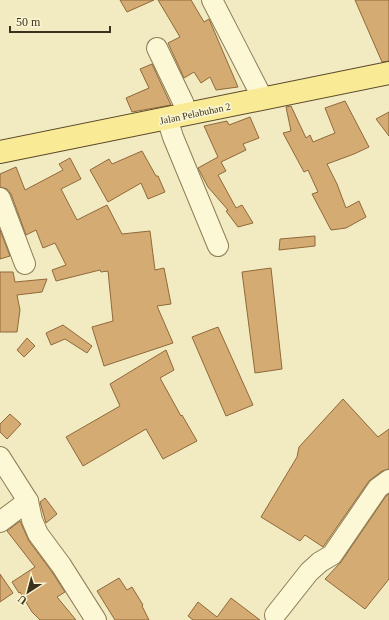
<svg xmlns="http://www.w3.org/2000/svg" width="389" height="620" font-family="Georgia,serif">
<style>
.building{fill:#d4ab73;stroke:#90693a}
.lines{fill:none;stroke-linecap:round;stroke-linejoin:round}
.minor-casing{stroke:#8e7d56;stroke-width:22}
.major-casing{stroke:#5b492b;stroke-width:24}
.minor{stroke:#fcf7d5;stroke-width:20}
.major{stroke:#f9ea95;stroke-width:22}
.labels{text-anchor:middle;stroke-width:3.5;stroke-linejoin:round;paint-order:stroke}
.street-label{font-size:10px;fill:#3c311c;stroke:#f9f4d1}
</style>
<rect width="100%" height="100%" fill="#f2ebc1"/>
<g class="building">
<path d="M120,0H154L127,12Z"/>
<path d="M158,0H191L204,22L209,19L238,87L216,90L210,77L201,83L194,72L184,78L168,43L180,37Z"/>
<path d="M355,0H389V61L382,62Z"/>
<path d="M152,64L171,105L132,112L126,98L149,88L140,69Z"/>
<path d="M345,101L369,147L354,154L327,164L337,184L346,208L359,201L366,217L346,228L331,230L312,194L318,192L308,170L304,172L283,133L291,131L286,107L291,106L306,138L310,135L313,142L335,133L325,108Z"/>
<path d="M389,112V136L376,119Z"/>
<path d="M250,117L259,138L243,144L246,150L221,162L226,171L218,175L236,208L242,205L253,223L238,227L226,211L228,210L208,187L198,168L218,157L204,126L227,121L229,125Z"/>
<path d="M142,151L156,176H158L165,192L148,199L141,183L108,202L90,170L109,159L112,164Z"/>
<path d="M70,158L81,179L61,189L77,220L107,205L122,234L150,231L155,270L164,268L171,304L157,306L173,343L104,366L92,327L113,321L108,271L101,272L100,270L56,281L52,270L66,265L55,243L43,248L36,230L26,235L11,194L7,189L0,187V174L16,167L25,190L63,170L59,164Z"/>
<path d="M0,230L10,256L0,259Z"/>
<path d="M315,236V246L279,250L280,239Z"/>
<path d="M271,268L282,369L255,373L242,272Z"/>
<path d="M0,272H13L15,282L47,279L42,292L17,295L20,310L17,332H0Z"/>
<path d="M63,325L92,346L87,353L65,339L51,345L46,333Z"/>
<path d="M218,327L253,405L226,416L192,337Z"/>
<path d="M27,338L35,346L24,357L17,350Z"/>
<path d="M166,350L174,370L160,378L181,416L182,415L197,441L163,459L146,429L83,466L66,437L120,406L110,384Z"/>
<path d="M343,399L378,437L389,429V469L382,471L369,481L323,547L305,535L300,541L261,517L297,457L299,447Z"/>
<path d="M10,414L21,424L7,439L0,432V424Z"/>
<path d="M389,494V579L365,609L325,579L341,562L386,496Z"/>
<path d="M45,498L57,514L46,523L40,502Z"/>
<path d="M20,521L29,541L52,572L65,592L57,597L76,620H40L32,612L20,592L19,593L12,582L35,567L7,531Z"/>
<path d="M0,574L13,593L0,602Z"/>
<path d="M119,578L127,590L132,587L143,605L142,606L149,620H115L97,591Z"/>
<path d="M231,598L260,620H193L188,616L198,602L217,617Z"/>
</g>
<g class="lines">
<defs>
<g id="minor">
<path d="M212,0L263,99"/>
<path d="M157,48L183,102L187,114"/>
<path d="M167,118L173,137L218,246"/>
<path d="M0,198L25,264"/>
<path d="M0,457L28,501L32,520L38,534L61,565L96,620"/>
<path d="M0,522L28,501"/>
<path d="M275,615L309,572L320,562L332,555L378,488L389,480"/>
</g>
<path id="major" d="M0,152L389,73"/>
</defs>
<use href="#minor" class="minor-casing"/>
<use href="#major" class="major-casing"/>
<use href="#minor" class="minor"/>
<use href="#major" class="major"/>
</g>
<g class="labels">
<g class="street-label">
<text transform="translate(195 113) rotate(-12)" y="4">Jalan Pelabuhan 2</text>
</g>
</g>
<g transform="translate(28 592) rotate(216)" stroke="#f9f4d1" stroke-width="3" paint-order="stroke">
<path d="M0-3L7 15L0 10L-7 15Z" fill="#3c311c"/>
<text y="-6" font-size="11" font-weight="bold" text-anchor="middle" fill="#3c311c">U</text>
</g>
<path d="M10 26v6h100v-6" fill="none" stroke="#3c311c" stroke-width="2"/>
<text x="16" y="26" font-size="12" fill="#3c311c" stroke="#f9f4d1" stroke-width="3" paint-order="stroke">50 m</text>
</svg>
